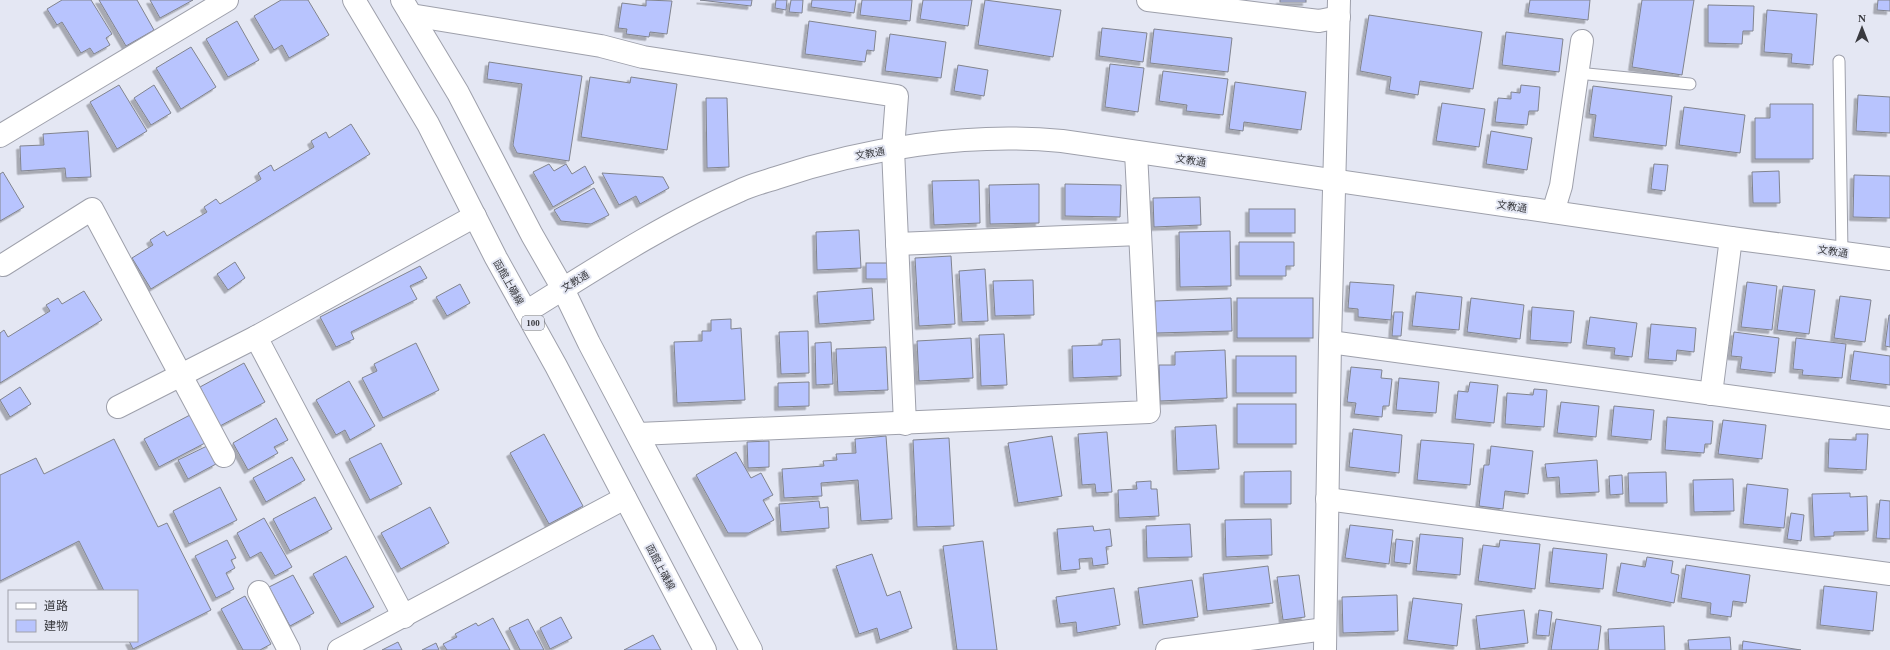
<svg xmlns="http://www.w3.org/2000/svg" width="1890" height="650" font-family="'Times New Roman','Noto Sans JP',serif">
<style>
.building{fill:#b8c4fe;stroke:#81848e;filter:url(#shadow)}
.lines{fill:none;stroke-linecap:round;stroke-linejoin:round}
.lane-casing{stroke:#9ea0ab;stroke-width:13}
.street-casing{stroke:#9ea0ab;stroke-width:24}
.secondary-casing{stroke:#9ea0ab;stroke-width:24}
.primary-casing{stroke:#9ea0ab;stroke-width:24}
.lane{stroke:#fff;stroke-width:11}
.street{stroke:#fff;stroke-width:22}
.secondary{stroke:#fff;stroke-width:22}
.primary{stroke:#fff;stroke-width:22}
.labels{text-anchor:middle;stroke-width:4;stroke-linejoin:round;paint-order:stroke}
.shield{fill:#e4e7f3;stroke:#6c6e75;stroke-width:1}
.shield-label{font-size:9px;font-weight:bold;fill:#393a3f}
.street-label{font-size:10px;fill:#393a3f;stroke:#e4e7f3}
</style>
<defs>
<filter id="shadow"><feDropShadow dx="-3.5" dy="3.5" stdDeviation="0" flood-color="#0004"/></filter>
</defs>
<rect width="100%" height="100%" fill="#e4e7f3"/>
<g class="building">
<path d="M62,0H91L112,34L106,38L110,45L94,54L90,48L81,53L62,22L57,25L47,9Z"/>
<path d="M99,0H137L154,30L126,46Z"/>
<path d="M150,0H193L160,18Z"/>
<path d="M281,0H308L329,35L289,58L282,45L274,50L254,16Z"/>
<path d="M646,0L672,1L667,34L650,32L649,37L626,34L627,29L618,28L622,3L646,6Z"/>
<path d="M700,0H752L751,6Z"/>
<path d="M776,0H787L786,10L775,8Z"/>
<path d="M791,0H803L802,13L789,12Z"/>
<path d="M812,0H856L854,13L811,7Z"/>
<path d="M862,0H912L910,21L860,15Z"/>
<path d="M923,0H972L968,26L920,19Z"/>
<path d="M985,0L1061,10L1053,57L978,45Z"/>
<rect x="1280" y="0" width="26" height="2"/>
<path d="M1530,0H1590L1588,20L1528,13Z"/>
<path d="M1642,0H1694L1682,75L1632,67Z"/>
<path d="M1878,0H1890V11L1877,10Z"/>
<path d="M1708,5L1754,6L1753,31H1743L1742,44L1708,43Z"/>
<path d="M1767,10L1817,14L1813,65L1791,63L1792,54L1764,52Z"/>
<path d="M1369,15L1482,32L1473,89L1420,81L1418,95L1389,90L1391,77L1360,71Z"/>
<path d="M237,21L259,60L228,77L206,39Z"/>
<path d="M809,21L876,31L874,51L867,50L865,62L805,54Z"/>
<path d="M1102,28L1147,33L1143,62L1099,56Z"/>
<path d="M1154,29L1232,38L1228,72L1150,63Z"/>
<path d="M1506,32L1563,39L1559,72L1502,65Z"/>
<path d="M890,34L946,42L941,78L885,71Z"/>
<path d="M191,47L216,87L181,109L156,68Z"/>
<path d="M489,62L582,76L569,161L517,153L513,145L522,84L487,79Z"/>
<path d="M1110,64L1144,68L1138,112L1105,107Z"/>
<path d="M958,65L988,70L984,96L954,91Z"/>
<path d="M1163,71L1228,79L1223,115L1186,111L1187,105L1159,101Z"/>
<path d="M590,77L630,83L631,77L677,84L667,150L581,137Z"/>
<path d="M1235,82L1306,92L1301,130L1244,122L1243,131L1229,129Z"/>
<path d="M119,85L147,131L117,149L90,102Z"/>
<path d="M154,85L171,113L151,125L134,98Z"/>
<path d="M1521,85L1540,87L1538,111H1529L1527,125L1495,122L1498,98L1511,99V92L1520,93Z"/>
<path d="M1593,86L1672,96L1666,146L1593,137L1596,115L1589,114Z"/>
<path d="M1858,95L1890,97V133L1856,131Z"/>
<path d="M706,98H727L729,167L707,168Z"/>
<path d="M1442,103L1485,109L1479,147L1436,141Z"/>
<path d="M1770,104H1813V159H1755V118H1770Z"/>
<path d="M1684,107L1745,115L1740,153L1679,145Z"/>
<path d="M351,124L370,154L151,289L132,258L153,245L150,240L164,231L167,236L207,212L204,207L216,199L220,204L261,179L258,173L271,165L274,171L314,147L311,141L326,132L329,138Z"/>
<path d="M88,131L91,177L66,178L65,168L21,171L20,146L44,145L43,134Z"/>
<path d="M1491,131L1532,138L1527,170L1486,164Z"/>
<path d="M549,164L554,171L566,164L572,174L585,166L594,183L553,207L533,172Z"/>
<path d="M1654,164L1668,165L1665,191L1651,189Z"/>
<path d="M1779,171L1780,203H1753L1752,172Z"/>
<path d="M3,172L24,207L0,221V174Z"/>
<path d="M602,173L663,177L669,188L640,204L636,196L619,205Z"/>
<path d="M1854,175L1890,176V218L1853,217Z"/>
<path d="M979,180L980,223L934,225L932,181Z"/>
<path d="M1039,184V223L990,224L989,185Z"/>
<path d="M1065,184L1121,185L1120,217L1065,216Z"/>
<path d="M594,188L609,215L591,224L561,221L554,210Z"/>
<path d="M1200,197L1201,225L1154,227L1153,198Z"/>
<rect x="1249" y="209" width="46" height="24"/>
<path d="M859,230L861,268L817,270L816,232Z"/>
<path d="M1230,231L1231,286L1180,287L1179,232Z"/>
<path d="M1239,242H1294V266H1286V276H1239Z"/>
<path d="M951,256L955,324L919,326L915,258Z"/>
<path d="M235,262L245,278L228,290L217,274Z"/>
<rect x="866" y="263" width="23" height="16"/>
<path d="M420,266L427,278L410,286L417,299L351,332L354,339L336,347L320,317Z"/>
<path d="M985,269L988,321L962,322L959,271Z"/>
<path d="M1033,280L1034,315L995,316L993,281Z"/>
<path d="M1350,282L1394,285L1391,320L1358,317V309L1348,308Z"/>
<path d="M1747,282L1777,286L1772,330L1741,327Z"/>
<path d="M460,284L470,303L447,316L436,297Z"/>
<path d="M1783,286L1815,290L1809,334L1777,330Z"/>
<path d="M872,288L874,320L819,324L817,292Z"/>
<path d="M84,291L102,320L0,383V333L4,330L8,337L50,311L46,305L58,298L62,304Z"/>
<path d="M1416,292L1462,297L1459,330L1412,326Z"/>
<path d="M1840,296L1871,300L1865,342L1834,338Z"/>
<path d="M1231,298L1232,331L1156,333L1155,301Z"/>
<rect x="1237" y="298" width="76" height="40"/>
<path d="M1471,298L1524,305L1520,339L1467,332Z"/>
<path d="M1532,307L1574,311L1571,343L1530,340Z"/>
<path d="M1394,312H1403L1401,336H1392Z"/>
<path d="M1889,315H1890V347L1885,346Z"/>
<path d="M1590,317L1637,323L1632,357L1614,355L1615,348L1586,345Z"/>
<path d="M731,319V329L741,328L745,400L677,403L674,342L702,341V331H711V320Z"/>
<path d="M1651,324L1696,328L1694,352L1677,350L1676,361L1648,359Z"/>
<path d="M808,331L809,373L781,374L779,332Z"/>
<path d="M1734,332L1779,338L1775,373L1740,369L1742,357L1731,356Z"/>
<path d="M1004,334L1007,385L981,386L979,335Z"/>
<path d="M971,338L973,378L919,381L917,341Z"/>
<path d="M1796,338L1846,344L1842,378L1802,375L1803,370L1793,369Z"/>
<path d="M1120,339L1121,376L1073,378L1072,346L1102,345V340Z"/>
<path d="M831,342L833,384L816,385L815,343Z"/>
<path d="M416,343L439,390L383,418L362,378L377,371L374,364Z"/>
<path d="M886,347L888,390L838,392L836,349Z"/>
<path d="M1225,350L1227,398L1160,401L1159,365H1175V352Z"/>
<path d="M1854,351L1890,356V385L1850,380Z"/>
<rect x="1236" y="356" width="60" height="37"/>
<path d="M244,363L265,402L220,426L200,387Z"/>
<path d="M1351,367L1382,370L1381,378L1392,379L1389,406H1383L1382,417L1354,414L1356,403L1347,402Z"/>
<path d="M1399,378L1439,382L1436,413L1396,410Z"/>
<path d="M349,381L375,426L350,440L345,430L336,435L316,400Z"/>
<path d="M809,382V406L778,407V383Z"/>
<path d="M1470,382L1498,385L1494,423L1455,419L1458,391L1468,392Z"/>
<path d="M20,387L31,404L10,417L0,400Z"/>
<path d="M1534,389L1547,390L1544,427L1505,424L1507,393L1533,395Z"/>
<path d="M1561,402L1599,406L1596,437L1557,433Z"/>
<rect x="1237" y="404" width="59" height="40"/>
<path d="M1614,406L1654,410L1651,440L1611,436Z"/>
<path d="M190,415L205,443L159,467L144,439Z"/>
<path d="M1667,417L1713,421L1711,444H1705L1704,453L1665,450Z"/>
<path d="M276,418L288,440L274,447L278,453L248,470L233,443Z"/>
<path d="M1723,420L1766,425L1762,459L1718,454Z"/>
<path d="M1216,425L1219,469L1177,471L1175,427Z"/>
<path d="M1353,429L1402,435L1399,473L1349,467Z"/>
<path d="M1107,432L1112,492L1096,493L1095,484L1082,485L1078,434Z"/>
<path d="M544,434L583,506L549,524L510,453Z"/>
<path d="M1856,434H1868L1866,470L1828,468L1829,439L1856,440Z"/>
<path d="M886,436L892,519L861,521L858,480L821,483L822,496L784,498L782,469L824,466L823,461L837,460L836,454L856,453L855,439Z"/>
<path d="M1052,436L1062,496L1018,503L1008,443Z"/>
<path d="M949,438L954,526L917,527L913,440Z"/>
<path d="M114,439L158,527L167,523L211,610L133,649L129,641H137V591H104L79,541L0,581V475L36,458L44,474Z"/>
<path d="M1421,440L1474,444L1470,485L1417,480Z"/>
<path d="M769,441V467L748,468L747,442Z"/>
<path d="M381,443L402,484L370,500L349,459Z"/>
<path d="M207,446L216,464L188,479L178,460Z"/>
<path d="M1491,446L1533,451L1528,494L1505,491L1503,509L1479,506L1484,465H1489Z"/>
<path d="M736,452L751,478L761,473L773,495L763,500L774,520L749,533H728L696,475Z"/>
<path d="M292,457L305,480L266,502L253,478Z"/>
<path d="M1597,460L1599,492L1560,494L1559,477L1547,478L1545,464Z"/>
<path d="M1291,471V504H1244V472Z"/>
<path d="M1666,472L1667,503H1629L1628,473Z"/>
<path d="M1622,475L1623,494L1610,495L1609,476Z"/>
<path d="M1733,479L1734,511L1694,512L1693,480Z"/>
<path d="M1151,481V489H1157L1159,516L1119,518L1118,490L1137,489L1136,482Z"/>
<path d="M1747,484L1788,489L1784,528L1743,524Z"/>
<path d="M220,487L237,520L189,544L173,511Z"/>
<path d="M1850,493V497L1867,496L1868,531L1834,532V536L1814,537L1812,494Z"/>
<path d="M315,497L332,529L290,551L273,519Z"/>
<path d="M1880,500L1890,501V539L1876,538Z"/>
<path d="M819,501L820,508L828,507L829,528L781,532L779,504Z"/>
<path d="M430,507L449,543L401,569L381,533Z"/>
<path d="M1791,513L1804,515L1801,541L1787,539Z"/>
<path d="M264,518L292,567L275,576L261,552L250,558L237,533Z"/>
<path d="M1271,519L1272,555L1226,557L1225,520Z"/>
<path d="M1190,524L1192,557L1147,558L1146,526Z"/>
<path d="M1350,525L1393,530L1389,564L1345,558Z"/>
<path d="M1093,526L1094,531L1110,529L1112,546L1106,547L1108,564L1093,566L1092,558L1079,559L1080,569L1061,571L1057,529Z"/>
<path d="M1420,534L1463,538L1460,575L1416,571Z"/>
<path d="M1396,539L1413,541L1410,564L1394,562Z"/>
<path d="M227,540L236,558L231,560L235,568L226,573L234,589L216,598L195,556Z"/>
<path d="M1500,540L1540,544L1535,589L1478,581L1483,545L1499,547Z"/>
<path d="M983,541L997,650H957L943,546Z"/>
<path d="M1553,548L1607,554L1603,589L1549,583Z"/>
<path d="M872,554L887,596L900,591L912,628L880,640L877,628L859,634L836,566Z"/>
<path d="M346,556L374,607L341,624L313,574Z"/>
<path d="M1647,557L1673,561L1671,573L1679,575L1674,603L1616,592L1621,563L1645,567Z"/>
<path d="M1686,565L1750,575L1746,603L1733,601L1731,617L1710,614L1711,603L1681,598Z"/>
<path d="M1268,566L1273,603L1207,611L1203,574Z"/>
<path d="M293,575L314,613L290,626L269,587Z"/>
<path d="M1299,575L1305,617L1283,620L1277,577Z"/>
<path d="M1192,580L1198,617L1143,625L1138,588Z"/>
<path d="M1824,586L1877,592L1873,631L1820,625Z"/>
<path d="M1114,588L1120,625L1077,633L1076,622L1060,624L1056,597Z"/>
<path d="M1397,595L1398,631L1343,633L1342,597Z"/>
<path d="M245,596L271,644L260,650H243L221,609Z"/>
<path d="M1413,598L1462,604L1457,646L1407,640Z"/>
<path d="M1524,610L1528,643L1480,649L1476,616Z"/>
<path d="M1539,610L1552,612L1549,636L1536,635Z"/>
<path d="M561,617L572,638L550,649L540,628Z"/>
<path d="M493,618L510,650H447L443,644L457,637L455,634L476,623L478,626Z"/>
<path d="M528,619L544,650H520L509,628Z"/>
<path d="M1556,619L1601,626L1598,650H1551Z"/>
<path d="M1664,626L1665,650H1609L1608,629Z"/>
<path d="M653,635L661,650H624Z"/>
<path d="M1730,637L1731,650H1689L1688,640Z"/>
<path d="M1743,641L1801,650H1742Z"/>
<path d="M398,642L402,650H382Z"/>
<path d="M436,643L439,650H422Z"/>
</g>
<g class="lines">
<defs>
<g id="lane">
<path d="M1839,61L1842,252"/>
<path d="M1577,73L1690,84"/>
</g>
<g id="street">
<path d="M1148,0L1319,21L1339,17"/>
<path d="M411,15L601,46L643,57L897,96L893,149L905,424"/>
<path d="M0,136L227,0"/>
<path d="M1553,212L1561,186L1582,41"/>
<path d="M897,244L1140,234"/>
<path d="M3,265L92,209L224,456"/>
<path d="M256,337L404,617"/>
<path d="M1330,342L1890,418"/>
<path d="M1711,394L1731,238"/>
<path d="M118,407L256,337L475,216"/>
<path d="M638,434L1149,412L1136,152"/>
<path d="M1327,499L1890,574"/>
<path d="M259,592L289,650"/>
<path d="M339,650L625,498"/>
<path d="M1167,650L1325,629"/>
<path d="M1325,650L1330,342L1339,0"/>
</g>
<path id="secondary" d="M526,312C595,269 665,223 739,191C751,185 764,182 776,178C865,148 969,132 1062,141L1731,238L1890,259"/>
<g id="primary">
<path d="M354,0L428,124L496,258L556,366L705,650"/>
<path d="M402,0L458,93L532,235L563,289L589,343L751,650"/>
</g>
</defs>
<use href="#lane" class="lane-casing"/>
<use href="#street" class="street-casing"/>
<use href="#secondary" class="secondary-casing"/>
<use href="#primary" class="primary-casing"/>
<use href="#lane" class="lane"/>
<use href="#street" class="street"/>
<use href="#secondary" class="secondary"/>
<use href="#primary" class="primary"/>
</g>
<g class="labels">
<rect class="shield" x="522" y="316" width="22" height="14" rx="3"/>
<g class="shield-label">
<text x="533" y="326">100</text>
</g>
<g class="street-label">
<text transform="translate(870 153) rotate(-10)" y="4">文教通</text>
<text transform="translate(1191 160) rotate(8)" y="4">文教通</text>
<text transform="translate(1512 206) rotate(8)" y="4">文教通</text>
<text transform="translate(1833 251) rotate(8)" y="4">文教通</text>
<text transform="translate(575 281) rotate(-31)" y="4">文教通</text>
<text transform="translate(509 282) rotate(60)" y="4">函館上磯線</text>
<text transform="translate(661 567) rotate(62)" y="4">函館上磯線</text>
</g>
</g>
<rect x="8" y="590" width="130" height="52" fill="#e4e7f3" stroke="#a0a2ab"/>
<rect x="16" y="603" width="20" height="6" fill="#ffffff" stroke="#a0a2ab"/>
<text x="44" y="610" font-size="12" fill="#393a3f">道路</text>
<rect x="16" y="620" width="20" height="12" fill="#b8c4fe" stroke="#a0a2ab"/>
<text x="44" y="630" font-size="12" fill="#393a3f">建物</text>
<g transform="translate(1862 28)" stroke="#e4e7f3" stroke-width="3" paint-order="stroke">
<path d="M0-3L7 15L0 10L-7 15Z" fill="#393a3f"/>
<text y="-6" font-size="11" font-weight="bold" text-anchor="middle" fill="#393a3f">N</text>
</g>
</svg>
